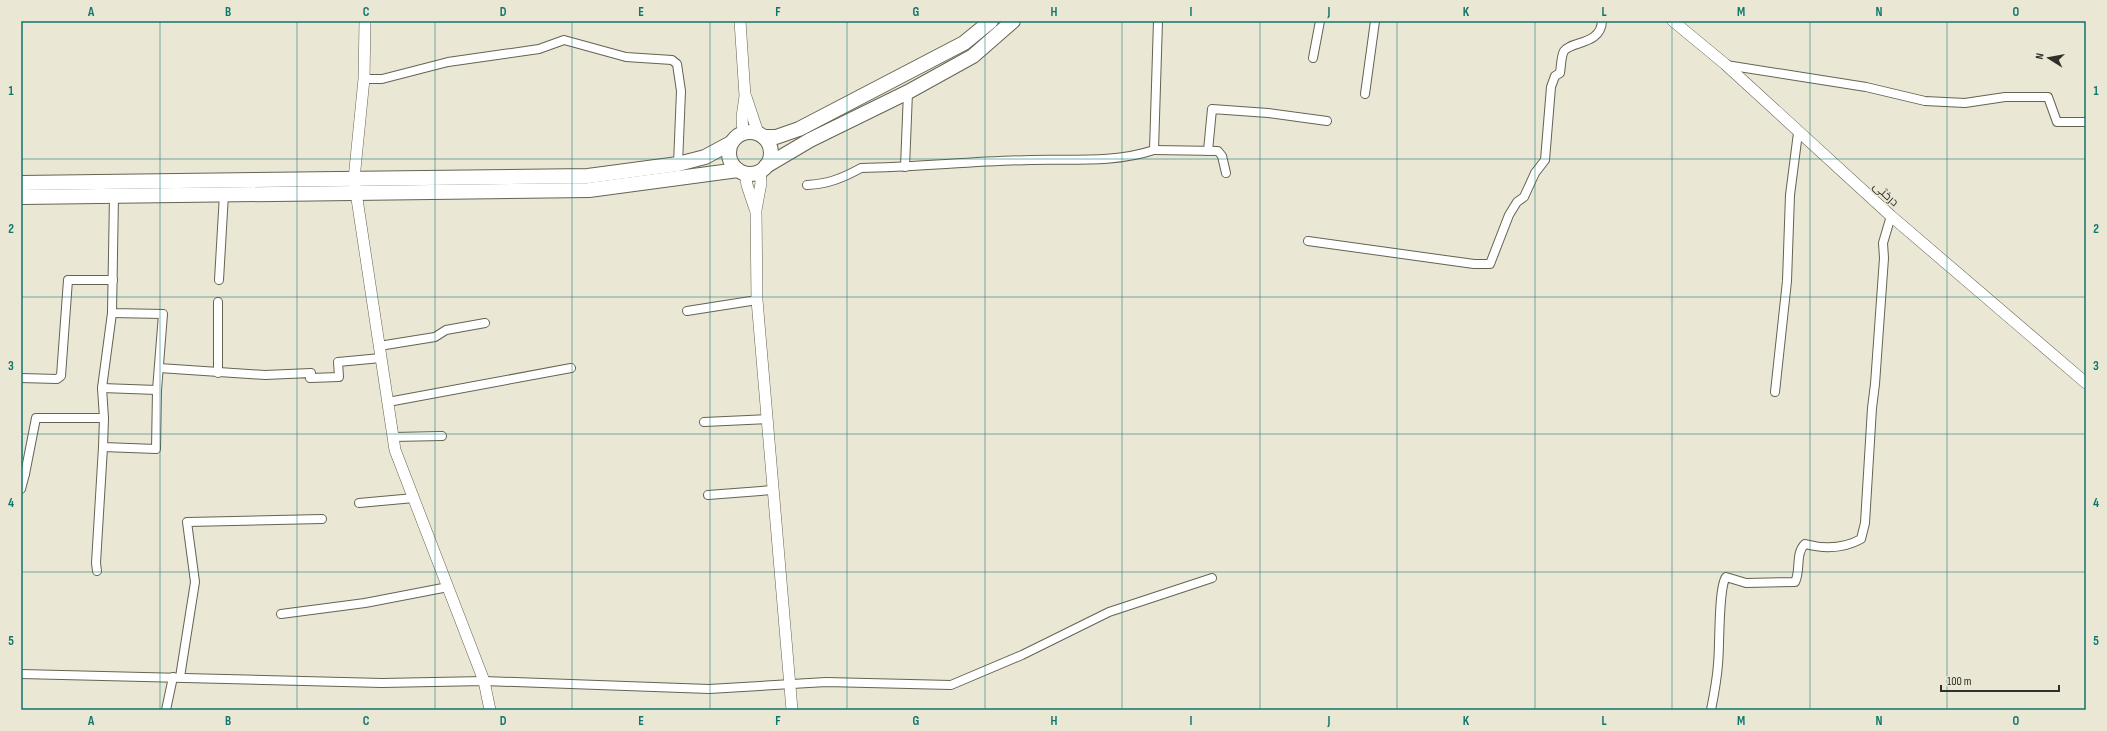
<svg xmlns="http://www.w3.org/2000/svg" width="2107" height="731" font-family="'Sofia Sans Condensed',Cairo,sans-serif">
<style>
.lines{fill:none;stroke-linecap:round;stroke-linejoin:round}
.street-casing{stroke:#666353;stroke-width:10}
.secondary-casing{stroke:#666353;stroke-width:12}
.highway-casing{stroke:#666353;stroke-width:16}
.street{stroke:#fff;stroke-width:8}
.secondary{stroke:#fff;stroke-width:11}
.highway{stroke:#fff;stroke-width:14}
.grid{fill:none;stroke:#0f766e;stroke-width:1;stroke-opacity:0.55}
.labels{text-anchor:middle;stroke-width:3;stroke-linejoin:round;paint-order:stroke}
.street-label{font-size:12px;fill:#302f28;stroke:#eae7d4}
.neatline{fill:none;stroke:#0f766e;stroke-width:1.5}
.grid-label{font-size:13px;text-anchor:middle;font-weight:bold;fill:#0f766e}
</style>
<rect width="100%" height="100%" fill="#eae7d4"/>
<g class="lines">
<defs>
<g id="street">
<path d="M1313,58L1320,21"/>
<path d="M1726,65L1866,87L1925,101L1965,103L2005,97H2048L2057,122H2086"/>
<path d="M364,79H382L448,62L539,49L564,40L626,57L672,60L677,64L681,91L678,164"/>
<path d="M1365,94L1375,21"/>
<path d="M1154,150L1218,151L1222,156L1226,173"/>
<path d="M1208,151L1212,109L1268,113L1327,121"/>
<path d="M905,167L908,92"/>
<path d="M807,185C828,184 843,178 861,168C918,167 974,161 1031,160C1072,159 1115,163 1154,150L1158,21"/>
<path d="M1308,241L1474,264H1490L1509,215L1517,202L1524,197L1535,173L1545,160L1551,87L1555,76L1560,73C1561,67 1561,56 1564,51C1571,41 1601,45 1602,21"/>
<path d="M219,280L224,194"/>
<path d="M687,311L757,300"/>
<path d="M379,346L435,337L446,330L485,323"/>
<path d="M159,368L265,375L311,373L310,378L339,377L338,362L381,358"/>
<path d="M218,373V302"/>
<path d="M21,378L57,379L61,376L68,280H113"/>
<path d="M102,388L157,390"/>
<path d="M1775,392L1787,281L1790,195L1798,133"/>
<path d="M388,402L571,368"/>
<path d="M104,418L102,388L112,313"/>
<path d="M704,422L768,419"/>
<path d="M393,437L442,436"/>
<path d="M21,473L25,474L36,418H104L103,447L156,449L157,390L163,314L112,313L114,196"/>
<path d="M21,489L25,474"/>
<path d="M708,495L773,490"/>
<path d="M359,503L414,498"/>
<path d="M97,571L96,563L103,447"/>
<path d="M281,614L365,603L448,587"/>
<path d="M21,674L382,683L484,681L709,689L826,682L951,685L1022,655L1109,612L1212,578"/>
<path d="M180,677L195,582L187,522L322,519"/>
<path d="M166,710L173,677"/>
<path d="M1711,710C1714,695 1717,679 1718,664C1720,647 1718,588 1726,577L1746,583L1795,582C1801,571 1795,553 1805,544C1824,549 1843,549 1861,539L1865,523L1872,408L1875,384L1884,258L1883,243L1891,216"/>
</g>
<g id="secondary">
<path d="M365,21L364,79L354,179L395,450L484,681L490,710"/>
<path d="M740,21L745,96L742,117L743,133"/>
<path d="M1673,21L1725,64L1891,216L2086,383"/>
<path d="M746,97L758,133"/>
<path d="M760,171L761,183L756,210L757,300L792,710"/>
<path d="M745,173L747,185L755,209"/>
</g>
<g id="highway">
<circle cx="750" cy="153" r="21"/>
<path d="M764,137H776L799,129L964,43L991,21"/>
<path d="M766,166L810,140L908,92L973,56L1013,21"/>
<path d="M21,183L588,176L678,164L705,157L731,143"/>
<path d="M21,197L589,190L738,170"/>
</g>
</defs>
<use href="#street" class="street-casing"/>
<use href="#secondary" class="secondary-casing"/>
<use href="#highway" class="highway-casing"/>
<use href="#street" class="street"/>
<use href="#secondary" class="secondary"/>
<use href="#highway" class="highway"/>
</g>
<path class="grid" d="M160,21V710M297,21V710M435,21V710M572,21V710M710,21V710M847,21V710M985,21V710M1122,21V710M1260,21V710M1397,21V710M1535,21V710M1672,21V710M1810,21V710M1947,21V710M21,159H2086M21,297H2086M21,434H2086M21,572H2086"/>
<g class="labels">
<g class="street-label">
<text transform="translate(1886 194) rotate(42)" y="4">درختی</text>
</g>
</g>
<rect width="2107" height="731" fill="none" stroke="#eae7d4" stroke-width="44"/>
<g transform="translate(2049 58) rotate(281)" stroke="#eae7d4" stroke-width="3" paint-order="stroke">
<path d="M0-3L7 15L0 10L-7 15Z" fill="#302f28"/>
<text y="-6" font-size="11" font-weight="bold" text-anchor="middle" fill="#302f28">N</text>
</g>
<path d="M1941 685v6h118v-6" fill="none" stroke="#302f28" stroke-width="2"/>
<text x="1947" y="685" font-size="12" fill="#302f28" stroke="#eae7d4" stroke-width="3" paint-order="stroke">100 m</text>
<rect x="22" y="22" width="2063" height="687" class="neatline"/>
<g class="grid-label">
<text x="91" y="16">A</text>
<text x="228" y="16">B</text>
<text x="366" y="16">C</text>
<text x="503" y="16">D</text>
<text x="641" y="16">E</text>
<text x="778" y="16">F</text>
<text x="916" y="16">G</text>
<text x="1054" y="16">H</text>
<text x="1191" y="16">I</text>
<text x="1329" y="16">J</text>
<text x="1466" y="16">K</text>
<text x="1604" y="16">L</text>
<text x="1741" y="16">M</text>
<text x="1879" y="16">N</text>
<text x="2016" y="16">O</text>
<text x="11" y="95">1</text>
<text x="2096" y="95">1</text>
<text x="11" y="233">2</text>
<text x="2096" y="233">2</text>
<text x="11" y="370">3</text>
<text x="2096" y="370">3</text>
<text x="11" y="507">4</text>
<text x="2096" y="507">4</text>
<text x="11" y="645">5</text>
<text x="2096" y="645">5</text>
<text x="91" y="725">A</text>
<text x="228" y="725">B</text>
<text x="366" y="725">C</text>
<text x="503" y="725">D</text>
<text x="641" y="725">E</text>
<text x="778" y="725">F</text>
<text x="916" y="725">G</text>
<text x="1054" y="725">H</text>
<text x="1191" y="725">I</text>
<text x="1329" y="725">J</text>
<text x="1466" y="725">K</text>
<text x="1604" y="725">L</text>
<text x="1741" y="725">M</text>
<text x="1879" y="725">N</text>
<text x="2016" y="725">O</text>
</g>
</svg>
